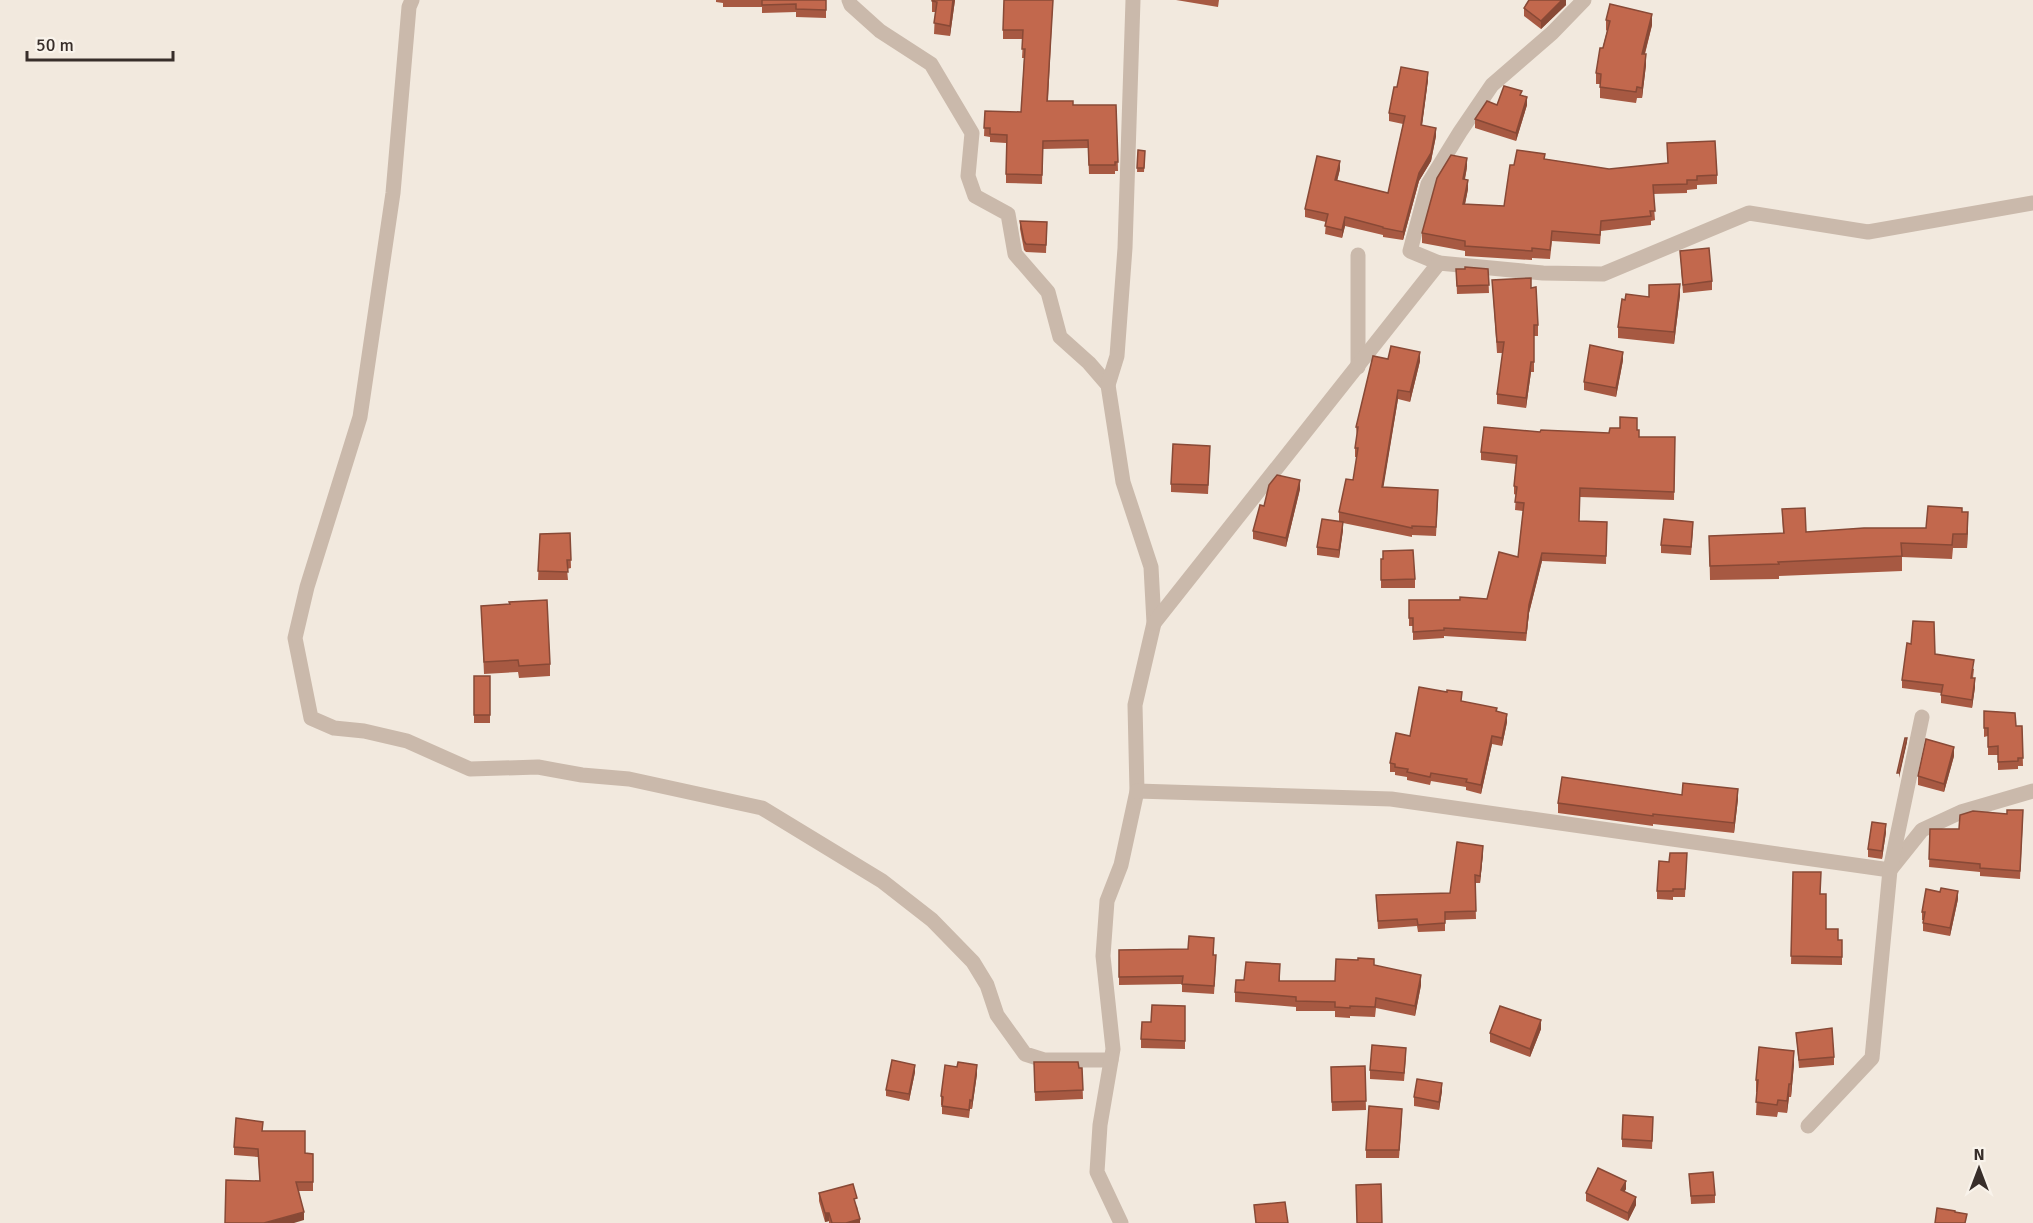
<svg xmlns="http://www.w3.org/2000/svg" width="2033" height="1223" font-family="Signika,sans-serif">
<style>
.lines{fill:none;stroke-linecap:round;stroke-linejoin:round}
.street{stroke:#cab9ab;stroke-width:15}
.wall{fill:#a75942}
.shaded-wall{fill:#884936}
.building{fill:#c2684d;stroke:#884936;stroke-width:1.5}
</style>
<rect width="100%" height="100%" fill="#f2e9de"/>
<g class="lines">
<g class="street">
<path d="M412,0L409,7L393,193L360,417L307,587L295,638L311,718L334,728L364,731L407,741L470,769L538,767L582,775L629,779L762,808L882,881L932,920L973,962L987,985L997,1015L1025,1054L1044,1060H1111"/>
<path d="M849,0L851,5L880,31L931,64L972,133L968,176L975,196L1008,214L1015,254L1048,292L1060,337L1089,363L1108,385L1123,482L1151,567L1154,623L1135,705L1137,791L1121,865L1107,901L1103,956L1113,1049L1100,1125L1097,1172L1121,1223"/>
<path d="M1358,255V367"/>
<path d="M1439,263L1410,251L1428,184L1460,132L1492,85L1552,33L1584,0"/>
<path d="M1108,385L1117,356L1125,248L1133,0"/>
<path d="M1154,623L1439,263L1543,273L1603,274L1749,213L1868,232L2033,203"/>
<path d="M1137,791L1391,799L1890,870L1922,830L1961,812L2033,791"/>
<path d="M1808,1126L1872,1058L1890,870L1922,717"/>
</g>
</g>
<g class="wall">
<path d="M716,0H826V18L796,17V12L762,13V7H723V3L716,2Z"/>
<path d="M932,0H955L950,36L934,34L935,12H932Z"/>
<path d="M1053,0L1048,101L1073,105H1116L1118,171H1115V174H1089L1088,148L1043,149L1042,184L1006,183V143L990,142V137L984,136L985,111L1021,112L1024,58H1022L1023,39H1003V30Z"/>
<path d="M1176,0H1219L1218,7Z"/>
<path d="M1566,0V5L1541,29L1524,16V8Z"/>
<path d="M1606,20L1652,25L1645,54L1646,65L1642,98H1637L1636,103L1600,98V84H1596V73L1607,31L1606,30Z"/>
<path d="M1428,80L1422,125L1436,136L1431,161L1419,181L1403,240L1383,237V235L1345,226L1342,238L1325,234L1326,222L1305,217V209L1340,169L1337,181L1388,193L1403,124L1389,121V113L1397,87Z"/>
<path d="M1522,96L1527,105L1516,141L1475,128V119L1497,105Z"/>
<path d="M1138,150L1145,151L1144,172H1137Z"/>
<path d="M1545,159L1609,169L1717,175V184L1697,185V189L1687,190V193L1653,194L1655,220L1651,221V225L1601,231L1600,244L1552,241L1550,259L1532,258V260L1465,256V251L1422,243V233L1467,167L1465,179L1468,189L1465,204L1504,206L1514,165Z"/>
<path d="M1020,221L1047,222L1046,253L1026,252L1024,250L1020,229Z"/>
<path d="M1680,251L1712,281V290L1683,293Z"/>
<path d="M1456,269H1488L1489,293L1457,294Z"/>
<path d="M1492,280L1531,288L1538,325V336H1534V372H1531L1526,408L1497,404V394L1503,353H1497Z"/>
<path d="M1680,295L1674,344L1618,338V327L1625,300Z"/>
<path d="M1388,359L1420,361L1410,402L1398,399L1383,487L1438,499L1436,536L1412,535V537L1343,523V530L1339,558L1317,555V547L1339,521V512L1353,480L1357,457H1355V448L1357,436L1356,427Z"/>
<path d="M1623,360L1616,397L1584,390V382Z"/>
<path d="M1637,430L1639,437H1675L1674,500L1580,497L1579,521L1607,522L1606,564L1542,561L1529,613L1526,641L1444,636V638L1413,640V626H1409V600L1487,599L1518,557L1523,511L1515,510L1516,495L1514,494V486L1516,464L1481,460V452L1540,432L1609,433Z"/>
<path d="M1210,454L1208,494L1171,492V484Z"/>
<path d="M1300,489L1286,547L1253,539V531L1264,506Z"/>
<path d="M1782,509L1806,532L1926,528L1962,512L1968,526L1967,548H1953L1952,559L1902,557V571L1779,576V579L1710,580L1709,536L1783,533Z"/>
<path d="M1693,530L1691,555L1661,553V545Z"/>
<path d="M570,533L571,568L567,569L568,580H538L540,534Z"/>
<path d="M1381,559L1415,579V588H1381Z"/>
<path d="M481,606L550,664V676L519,678L518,672L484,674Z"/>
<path d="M1935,654L1974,669L1973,678L1975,687L1972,708L1941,703V693L1902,688V680Z"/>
<rect x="474" y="676" width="16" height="47"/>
<path d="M1462,701L1497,712L1507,722L1502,746L1492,744L1481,794L1466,790V787L1431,781L1430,785L1407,780V777L1395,775V772H1390V763L1410,736Z"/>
<path d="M1984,711L2016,726H2022L2023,766H2018V769L1998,770V755H1988V736L1984,737Z"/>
<path d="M1954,756L1944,792L1918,785V776Z"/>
<path d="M1682,795L1738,799L1734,833L1653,824V826L1558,813V803Z"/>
<path d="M2023,818L2020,879L1980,876V872L1929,867L1930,829H1959Z"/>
<path d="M1886,832L1882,859L1868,857V849Z"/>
<path d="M1483,853L1480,883H1475L1476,919L1445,920V931L1418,932L1417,926L1378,929L1376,895L1450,893Z"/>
<path d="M1687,853L1685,897H1673V900L1657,899V891L1669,862Z"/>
<path d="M1793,872L1820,894L1826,929L1838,940H1842V965L1791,964Z"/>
<path d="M1958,899L1950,936L1923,931V920H1922V912Z"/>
<path d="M1214,947V955L1216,963L1214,994L1182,992V984L1119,985V950L1188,949Z"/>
<path d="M1374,965L1421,985L1415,1016L1376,1008L1375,1017L1350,1016V1018L1335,1017V1011H1296V1007L1235,1002V992L1244,980L1280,974V981H1335Z"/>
<path d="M1185,1006V1049L1141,1048V1039L1151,1022Z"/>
<path d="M1541,1029L1530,1057L1490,1042V1033Z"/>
<path d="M1796,1033L1834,1057V1065L1799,1068Z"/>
<path d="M1406,1056L1404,1081L1370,1079V1070Z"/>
<path d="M1034,1062L1082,1068L1083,1099L1035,1101Z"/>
<path d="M1794,1064L1791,1097H1789L1787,1113L1778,1112L1777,1117L1756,1115L1757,1092H1756V1080Z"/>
<path d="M1365,1066L1366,1110L1332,1111L1331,1067Z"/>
<path d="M957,1067L977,1074L972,1109H970L969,1118L942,1114V1105H941V1096Z"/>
<path d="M915,1072L909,1101L886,1096V1090Z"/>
<path d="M1442,1091L1439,1110L1414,1106V1097Z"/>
<path d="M1402,1117L1399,1158H1366V1150Z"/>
<path d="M1653,1125L1652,1149L1622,1147V1139Z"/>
<path d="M263,1131L305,1153L313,1154V1191H298L304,1220L260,1181L258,1157L234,1155V1147Z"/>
<path d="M1689,1174L1715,1195V1203L1691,1204Z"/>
<path d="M1626,1189L1624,1192L1636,1205L1628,1221L1586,1201V1193Z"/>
<path d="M819,1193L857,1206L860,1223H829V1221L825,1222L819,1201Z"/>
</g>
<g class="shaded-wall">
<path d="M953,0H955L950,36V26Z"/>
<path d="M1562,0H1566V5L1541,29V21Z"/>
<path d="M1652,14V25L1642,64V54Z"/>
<path d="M1646,54V65L1642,98V88Z"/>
<path d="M1428,72V80L1421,133V125Z"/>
<path d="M1527,97V105L1516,141V133Z"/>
<path d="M1436,128V136L1431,161L1419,181L1403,240V232L1419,173Z"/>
<path d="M1467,158V167L1463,188V179Z"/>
<path d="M1340,161V169L1335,189V180Z"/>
<path d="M1468,180V189L1463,214V204Z"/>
<path d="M1345,217V226L1342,238V230Z"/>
<path d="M1680,284V295L1674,344V332Z"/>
<path d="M1420,352V361L1410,402V392Z"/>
<path d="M1623,352V360L1616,397V388Z"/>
<path d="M1531,362V372L1526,408V398Z"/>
<path d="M1398,390V399L1382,496V487Z"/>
<path d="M1300,480V489L1286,547V538Z"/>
<path d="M1968,512V526L1967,548V534Z"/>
<path d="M1343,522V530L1339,558V550Z"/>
<path d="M1542,553V561L1529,613L1526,641L1529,605Z"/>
<path d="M1975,678V687L1972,708V700Z"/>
<path d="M1507,714V722L1502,746V738Z"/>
<path d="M1492,736V744L1481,794V785Z"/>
<path d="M1907,738V742L1899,778V773Z"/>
<path d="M1954,747V756L1944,792V784Z"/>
<path d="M1738,789V799L1734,833V823Z"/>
<path d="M1886,824V832L1882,859V851Z"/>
<path d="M1483,846V853L1480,883V876Z"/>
<path d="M1958,891V899L1950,936V928Z"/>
<path d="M1421,975V985L1415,1016V1006Z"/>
<path d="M1541,1020V1029L1530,1057V1049Z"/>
<path d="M1794,1051V1064L1791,1097V1084Z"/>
<path d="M915,1065V1072L909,1101V1094Z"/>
<path d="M977,1065V1074L972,1109V1101Z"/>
<path d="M1442,1083V1091L1439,1110V1102Z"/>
<path d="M1789,1084V1097L1787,1113V1101Z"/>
<path d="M1626,1181V1189L1621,1198V1190Z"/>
<path d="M1636,1197V1205L1628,1221V1213Z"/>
<path d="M304,1212V1220L294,1223H264Z"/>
<path d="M825,1213H829V1221L825,1222Z"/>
<path d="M860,1219V1223H846Z"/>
</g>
<g class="building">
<path d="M762,0H826V10L796,9V4L762,5Z"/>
<path d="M932,0H953L950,26L934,23L937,2L932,1Z"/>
<path d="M1004,0H1053L1047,101H1073V105H1116L1118,162H1115V165H1089L1088,140L1043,141L1042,175L1006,174L1007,135L990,134V128H984L985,111L1021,112L1025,49H1022L1023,30H1003Z"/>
<path d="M1529,0H1562L1541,21L1524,8Z"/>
<path d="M1610,4L1652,14L1642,54H1646L1642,88L1637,87L1636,92L1600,87L1601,74L1596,73L1600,48H1603L1610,21L1606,20Z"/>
<path d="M1401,67L1428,72L1421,125L1436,128L1431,153L1419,173L1403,232L1383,228V227L1345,217L1342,230L1325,226L1328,214L1305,209L1317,156L1340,161L1335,180L1388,193L1405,116L1389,113L1394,87H1397Z"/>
<path d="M1504,86L1522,91L1520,95L1527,97L1516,133L1475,119L1487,101L1497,105Z"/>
<path d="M1715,141L1717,175L1697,176V180H1687V184L1653,185L1655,211H1650L1651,216L1601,221L1600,235L1552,231L1550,250L1532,248V251L1465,246V241L1422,233L1437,178L1451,155L1467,158L1463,179L1468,180L1463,204L1504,206L1510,165H1514L1517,150L1545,154L1544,159L1609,169L1668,163L1667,143Z"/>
<path d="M1138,150L1145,151L1144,168H1137Z"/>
<path d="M1020,221L1047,222L1046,245L1026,244L1024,241Z"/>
<path d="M1709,248L1712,281L1683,285L1680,251Z"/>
<path d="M1465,267L1488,269L1489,285L1457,286L1456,269H1465Z"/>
<path d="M1531,278V288L1536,287L1538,325H1534V362H1531L1526,398L1497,394L1504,342H1497L1492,280Z"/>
<path d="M1680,284L1674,332L1618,327L1622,299L1625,300L1626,294L1649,297V285Z"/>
<path d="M1590,345L1623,352L1616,388L1584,382Z"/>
<path d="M1391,346L1420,352L1410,392L1398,390L1382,487L1438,490L1436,527L1412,526V528L1339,512L1346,479L1353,480L1358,448H1355L1358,427H1356L1373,356L1388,359Z"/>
<path d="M1620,417L1637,418V430H1639V437H1675L1674,492L1580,488L1579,521L1607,522L1606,556L1542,553L1529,605L1526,633L1444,628V630L1413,632V618H1409V600H1460V597L1487,599L1499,552L1518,557L1524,503L1515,502L1517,487L1514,486L1517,456L1481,452L1484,427L1540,432L1541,430L1609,433L1610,428H1620Z"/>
<path d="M1173,444L1210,446L1208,485L1171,484Z"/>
<path d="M1277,475L1300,480L1286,538L1253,531L1260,505L1264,506L1269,485Z"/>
<path d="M1928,506L1962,508V512H1968L1967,534H1953L1952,545L1901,543L1902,556L1778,562L1779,564L1710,566L1709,536L1784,533L1782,509L1805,508L1806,532L1864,528H1926Z"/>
<path d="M1322,519L1343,522L1339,550L1317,547Z"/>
<path d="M1664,519L1693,522L1691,547L1661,545Z"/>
<path d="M570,533L571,560H567L568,572L538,571L540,534Z"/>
<path d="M1413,550L1415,579L1381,580V559H1383V551Z"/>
<path d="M547,600L550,664L519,666L518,660L484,662L481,606L510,604L509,602Z"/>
<path d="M1913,621L1934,622L1935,654L1974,660L1971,678H1975L1972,700L1941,695L1943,685L1902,680L1907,643L1911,644Z"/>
<rect x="474" y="676" width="16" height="39"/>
<path d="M1419,687L1447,692V690L1462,692L1461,701L1497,708L1496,711L1507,714L1502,738L1492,736L1481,785L1466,782L1467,779L1431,773L1430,777L1407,772L1408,769L1395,767V764L1390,763L1396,733L1410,736Z"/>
<path d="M1984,711L2015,713L2016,726H2022L2023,758H2018V761L1998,762V746L1988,747V728H1984Z"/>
<path d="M1905,738H1907L1899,773H1897Z"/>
<path d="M1926,739L1954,747L1944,784L1918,776Z"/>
<path d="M1562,777L1682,795L1683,783L1738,789L1734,823L1653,814V816L1558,803Z"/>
<path d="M2007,810H2023L2020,871L1980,868V864L1929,859L1930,829H1959L1960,815L1973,811L2007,814Z"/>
<path d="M1872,822L1886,824L1882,851L1868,849Z"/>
<path d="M1457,842L1483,846L1480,876L1475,875L1476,911L1445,912V923L1418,925L1417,919L1378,921L1376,895L1450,893Z"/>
<path d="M1670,853H1687L1685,889H1673V891H1657L1659,861L1669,862Z"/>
<path d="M1793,872H1821L1820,894H1826V929H1838V940H1842V957L1791,956Z"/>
<path d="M1941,888L1958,891L1950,928L1923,923L1925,912H1922L1926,889L1940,892Z"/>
<path d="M1189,936L1214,938L1213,955H1216L1214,986L1182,984L1183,976L1119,977V950L1188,949Z"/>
<path d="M1358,958L1374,959V965L1421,975L1415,1006L1376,998L1375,1007L1350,1006V1008L1335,1007V1002L1296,1001V997L1235,992L1236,980H1244L1246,962L1280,964L1279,981H1335L1336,959L1358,960Z"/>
<path d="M1152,1005L1185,1006V1041L1141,1039L1142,1022H1151Z"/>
<path d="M1500,1006L1541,1020L1530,1049L1490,1033Z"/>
<path d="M1832,1028L1834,1057L1799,1060L1796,1033Z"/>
<path d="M1372,1045L1406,1048L1404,1073L1370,1070Z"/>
<path d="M1759,1047L1794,1051L1791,1084H1789L1787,1101L1778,1100L1777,1105L1756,1102L1758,1080H1756Z"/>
<path d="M892,1060L915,1065L909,1094L886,1090Z"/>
<path d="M958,1062L977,1065L972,1101L970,1100L969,1110L942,1106L943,1097L941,1096L945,1065L957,1067Z"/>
<path d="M1034,1062H1078L1079,1068H1082L1083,1090L1035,1092Z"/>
<path d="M1365,1066L1366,1101L1332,1102L1331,1067Z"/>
<path d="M1417,1079L1442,1083L1439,1102L1414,1097Z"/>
<path d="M1369,1106L1402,1109L1399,1150H1366Z"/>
<path d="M1623,1115L1653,1117L1652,1141L1622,1139Z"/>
<path d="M236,1118L263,1122L262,1131H305V1153L313,1154V1182H296L304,1212L264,1223H225L226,1180L260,1181L258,1149L234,1147Z"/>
<path d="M1598,1168L1626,1181L1621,1190L1636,1197L1628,1213L1586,1193Z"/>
<path d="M1713,1172L1715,1195L1691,1196L1689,1174Z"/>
<path d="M853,1184L857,1198L854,1199L860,1219L846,1223H832L829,1213H825L819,1193Z"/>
<path d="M1381,1184L1382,1223H1357L1356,1185Z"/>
<path d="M1285,1202L1288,1223H1256L1254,1205Z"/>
<path d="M1937,1208L1955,1211V1212L1967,1214L1965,1223H1935Z"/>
</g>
<g transform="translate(1979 1169)" stroke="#f9f3eb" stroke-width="4.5" paint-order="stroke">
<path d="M0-4.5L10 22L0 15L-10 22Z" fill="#382e2a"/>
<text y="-9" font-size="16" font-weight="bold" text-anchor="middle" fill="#382e2a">N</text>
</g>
<path d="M27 51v9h146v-9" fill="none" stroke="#382e2a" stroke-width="3"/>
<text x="36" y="51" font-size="18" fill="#382e2a" stroke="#f9f3eb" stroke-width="4.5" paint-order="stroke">50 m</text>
</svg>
